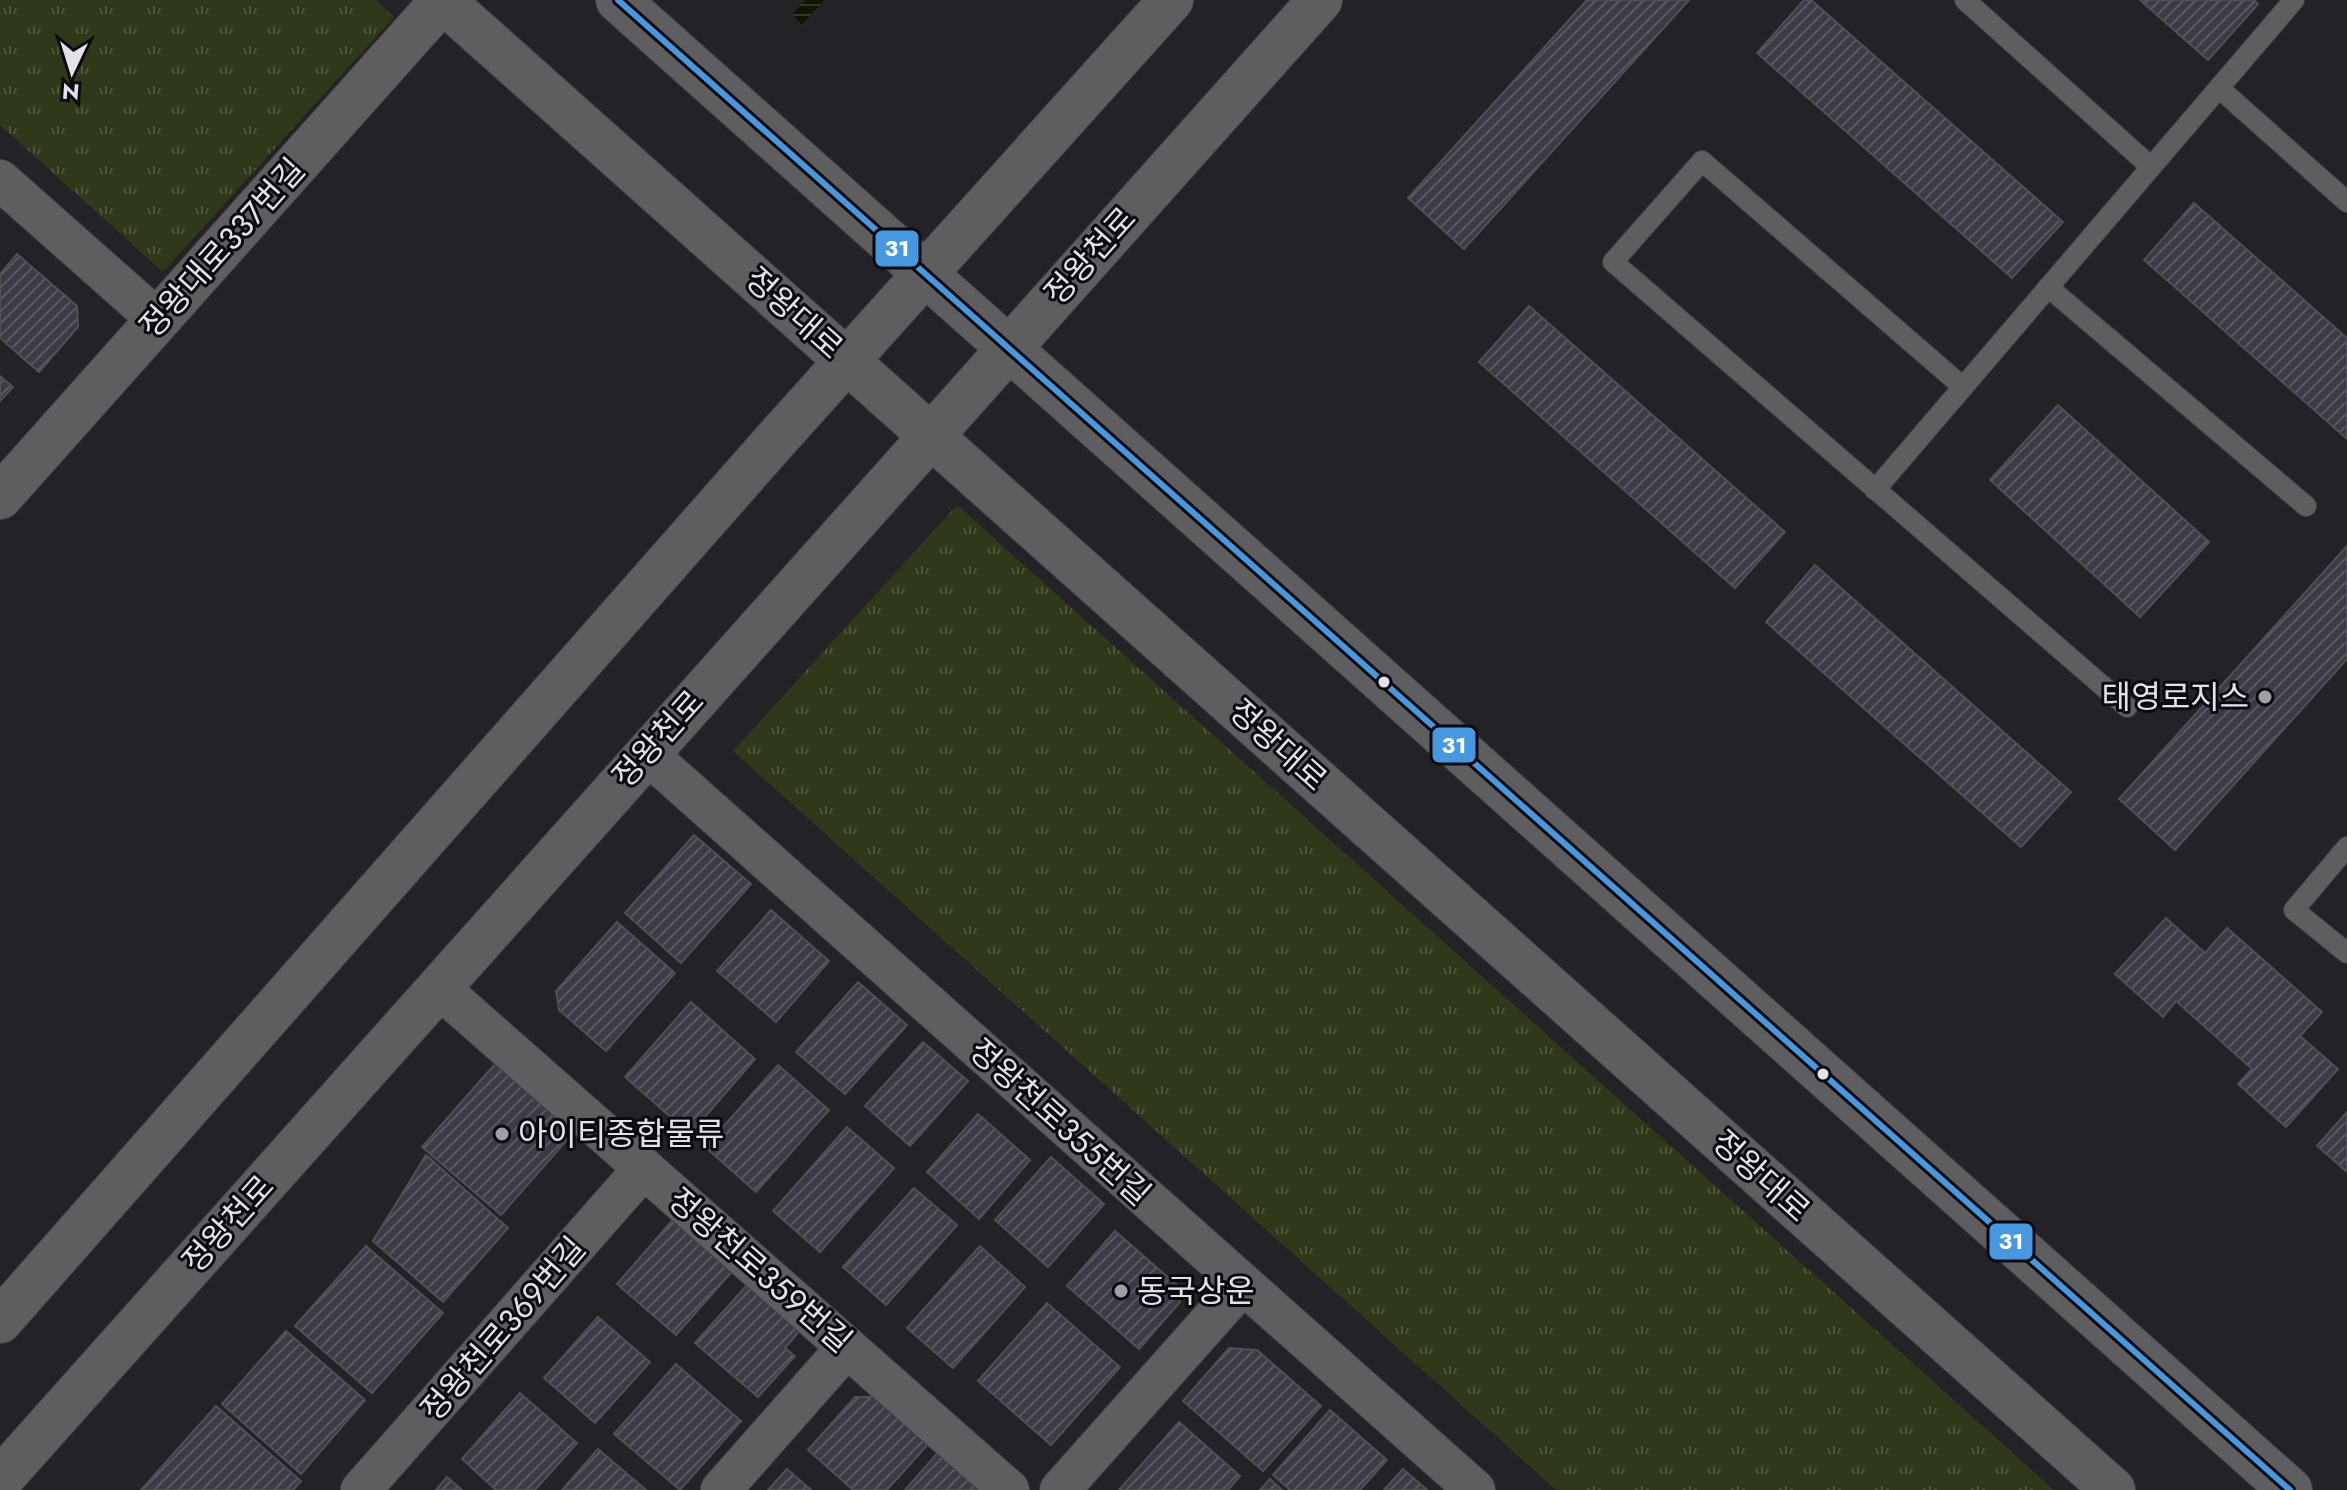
<svg xmlns="http://www.w3.org/2000/svg" width="2347" height="1490" font-family="Jost,'Noto Sans KR',sans-serif">
<style>
.park{fill:url(#park-tufts)}
.water{fill:url(#water-rules)}
.building{fill:url(#building-hatch);stroke:#504f53;stroke-width:2}
.lines{fill:none;stroke-linecap:round;stroke-linejoin:round}
.service-casing{stroke:#404043;stroke-width:22}
.minor-casing{stroke:#404043;stroke-width:42}
.tertiary-casing{stroke:#404043;stroke-width:46}
.service{stroke:#5e5e61;stroke-width:20}
.minor{stroke:#5e5e61;stroke-width:40}
.tertiary{stroke:#5e5e61;stroke-width:44}
.bus-1-casing{stroke:#0b0b0f;stroke-width:12}
.bus-1{stroke:#4699e1;stroke-width:6}
.bus-dot{fill:#e3e2e8;stroke:#0b0b0f;stroke-width:3}
.poi-dot{fill:#a09fa4;stroke:#0b0b0f;stroke-width:3}
.labels{text-anchor:middle;stroke-width:6;stroke-linejoin:round;paint-order:stroke}
.street-label{font-size:32px;fill:#e3e2e8;stroke:#0b0b0f}
.poi-label{font-size:32px;fill:#e3e2e8;stroke:#0b0b0f;text-anchor:start}
.line-badge{stroke:#0b0b0f;stroke-width:3}
.badge-label{font-size:22px;text-anchor:middle;font-weight:bold;fill:#fff}
</style>
<defs>
<pattern id="park-tufts" width="24" height="20" patternUnits="userSpaceOnUse" patternTransform="scale(2)"><rect width="24" height="20" fill="#2f3919"/><path d="M3 7l-1-3M5 7V3M7 7l1-3M15 17l-1-3M17 17v-4M19 17l1-3" fill="none" stroke="#4d553a"/></pattern>
<pattern id="water-rules" width="6" height="5" patternUnits="userSpaceOnUse" patternTransform="scale(2)"><rect width="6" height="5" fill="#0f1604"/><path d="M0 2.5h6" fill="none" stroke="#323829"/></pattern>
<pattern id="building-hatch" width="6" height="6" patternUnits="userSpaceOnUse" patternTransform="scale(2)"><rect width="6" height="6" fill="#3c3a45"/><path d="M-1 1l2-2M0 6l6-6M5 7l2-2" fill="none" stroke="#585660"/></pattern>
</defs>
<rect width="100%" height="100%" fill="#232327"/>
<g class="park">
<path d="M0,0H376L394,17L163,272L0,125Z"/>
<path d="M957,505L2054,1490H1556L733,751Z"/>
</g>
<path class="water" d="M805,0H824L802,25L792,14Z"/>
<g class="building">
<path d="M1587,0H1689L1464,249L1408,198Z"/>
<path d="M1804,0H1811L2063,222L2012,278L1757,53Z"/>
<path d="M2140,0H2254L2258,4L2208,60Z"/>
<path d="M2194,203L2347,338V439L2144,260Z"/>
<path d="M17,254L77,306L78,327L39,372L0,338V274Z"/>
<path d="M1529,306L1785,532L1735,588L1479,362Z"/>
<path d="M0,376L13,387L0,401Z"/>
<path d="M2058,405L2209,542L2140,617L1990,480Z"/>
<path d="M2347,546V659L2175,850L2119,799Z"/>
<path d="M1815,565L2071,792L2021,847L1766,622Z"/>
<path d="M694,835L751,884L681,963L625,913Z"/>
<path d="M771,910L829,961L776,1022L717,971Z"/>
<path d="M2166,918L2205,953L2227,928L2322,1012L2300,1036L2338,1069L2286,1127L2238,1084L2252,1069L2176,1001L2163,1017L2115,974Z"/>
<path d="M617,922L675,973L606,1051L559,1010L556,991Z"/>
<path d="M858,982L907,1025L845,1094L796,1052Z"/>
<path d="M691,1002L755,1059L690,1134L625,1077Z"/>
<path d="M923,1042L968,1081L910,1146L865,1106Z"/>
<path d="M502,1056L580,1125L501,1215L422,1147Z"/>
<path d="M778,1065L829,1110L756,1192L705,1147Z"/>
<path d="M2347,1112V1172L2317,1146Z"/>
<path d="M978,1114L1030,1160L979,1219L927,1172Z"/>
<path d="M847,1127L894,1168L820,1252L773,1211Z"/>
<path d="M426,1155L508,1228L443,1302L373,1241Z"/>
<path d="M1051,1157L1104,1204L1048,1267L995,1220Z"/>
<path d="M914,1188L957,1225L886,1305L843,1267Z"/>
<path d="M677,1215L736,1267L676,1335L617,1284Z"/>
<path d="M1115,1231L1179,1287L1180,1302L1139,1349L1067,1286Z"/>
<path d="M366,1246L443,1313L372,1393L295,1326Z"/>
<path d="M980,1246L1025,1287L953,1368L907,1328Z"/>
<path d="M748,1284L800,1330L785,1348L795,1356L758,1397L695,1343Z"/>
<path d="M1047,1303L1120,1367L1051,1445L978,1381Z"/>
<path d="M598,1317L650,1362L595,1423L544,1378Z"/>
<path d="M286,1331L365,1400L301,1474L222,1404Z"/>
<path d="M1229,1348L1257,1350L1321,1406L1263,1471L1183,1401Z"/>
<path d="M676,1364L741,1421L680,1490L614,1434Z"/>
<path d="M520,1393L577,1443L535,1490H496L462,1459Z"/>
<path d="M855,1397H876L929,1443L887,1490H853L808,1450Z"/>
<path d="M216,1406L301,1481L293,1490H141Z"/>
<path d="M1330,1410L1387,1460L1360,1490H1290L1273,1475Z"/>
<path d="M1179,1422L1240,1476L1228,1490H1119Z"/>
<path d="M942,1448L990,1490H905Z"/>
<path d="M598,1449L646,1490H562Z"/>
<path d="M787,1469L811,1490H768Z"/>
<path d="M1403,1469L1427,1490H1384Z"/>
<path d="M447,1477L462,1490H436Z"/>
<path d="M1270,1479L1282,1490H1260Z"/>
</g>
<g class="lines">
<defs>
<g id="service">
<path d="M1965,0L2151,167"/>
<path d="M2219,88L2347,202"/>
<path d="M2048,287L2306,506"/>
<path d="M1963,387L1702,161L1613,262L2127,707"/>
<path d="M1875,490L2294,0"/>
<path d="M2347,847L2294,910L2347,953"/>
</g>
<g id="minor">
<path d="M0,180L158,320"/>
<path d="M646,753L1475,1490"/>
<path d="M438,987L1009,1490"/>
<path d="M361,1490L644,1168"/>
<path d="M721,1490L847,1347"/>
<path d="M1060,1490L1243,1284"/>
</g>
<g id="tertiary">
<path d="M442,0L2113,1490"/>
<path d="M618,0L2290,1490"/>
<path d="M0,497L443,0"/>
<path d="M0,1321L773,443L1171,0"/>
<path d="M0,1480L1320,0"/>
</g>
</defs>
<use href="#service" class="service-casing"/>
<use href="#minor" class="minor-casing"/>
<use href="#tertiary" class="tertiary-casing"/>
<use href="#service" class="service"/>
<use href="#minor" class="minor"/>
<use href="#tertiary" class="tertiary"/>
<defs>
<path id="bus-1" d="M618,0L2290,1490"/>
</defs>
<use href="#bus-1" class="bus-1-casing"/>
<use href="#bus-1" class="bus-1"/>
</g>
<g class="bus-dot">
<circle cx="1384" cy="682" r="7"/>
<circle cx="1823" cy="1074" r="7"/>
</g>
<g class="poi-dot">
<circle cx="2265" cy="697" r="8"/>
<circle cx="502" cy="1134" r="8"/>
<circle cx="1121" cy="1291" r="8"/>
</g>
<g class="labels">
<g class="street-label">
<text transform="translate(222 248) rotate(-48)" y="11">정왕대로337번길</text>
<text transform="translate(1090 256) rotate(-48)" y="11">정왕천로</text>
<text transform="translate(794 313) rotate(42)" y="11">정왕대로</text>
<text transform="translate(658 739) rotate(-48)" y="11">정왕천로</text>
<text transform="translate(1278 745) rotate(42)" y="11">정왕대로</text>
<text transform="translate(1060 1122) rotate(42)" y="11">정왕천로355번길</text>
<text transform="translate(1761 1176) rotate(42)" y="11">정왕대로</text>
<text transform="translate(228 1224) rotate(-48)" y="11">정왕천로</text>
<text transform="translate(760 1270) rotate(41)" y="11">정왕천로359번길</text>
<text transform="translate(503 1329) rotate(-49)" y="11">정왕천로369번길</text>
</g>
<g class="poi-label">
<text x="2249" y="708" text-anchor="end">태영로지스</text>
<text x="518" y="1145">아이티종합물류</text>
<text x="1137" y="1302">동국상운</text>
</g>
</g>
<g class="line-badge">
<rect x="874" y="229" width="46" height="39" rx="8" fill="#4699e1"/>
<rect x="1431" y="726" width="46" height="38" rx="8" fill="#4699e1"/>
<rect x="1988" y="1222" width="46" height="39" rx="8" fill="#4699e1"/>
</g>
<g class="badge-label">
<text x="897" y="256">31</text>
<text x="1454" y="753">31</text>
<text x="2011" y="1249">31</text>
</g>
<g transform="translate(72 72) rotate(184)" stroke="#0b0b0f" stroke-width="6" paint-order="stroke">
<path d="M0-6L14 30L0 20L-14 30Z" fill="#e3e2e8"/>
<text y="-12" font-size="22" font-weight="bold" text-anchor="middle" fill="#e3e2e8">N</text>
</g>
</svg>
